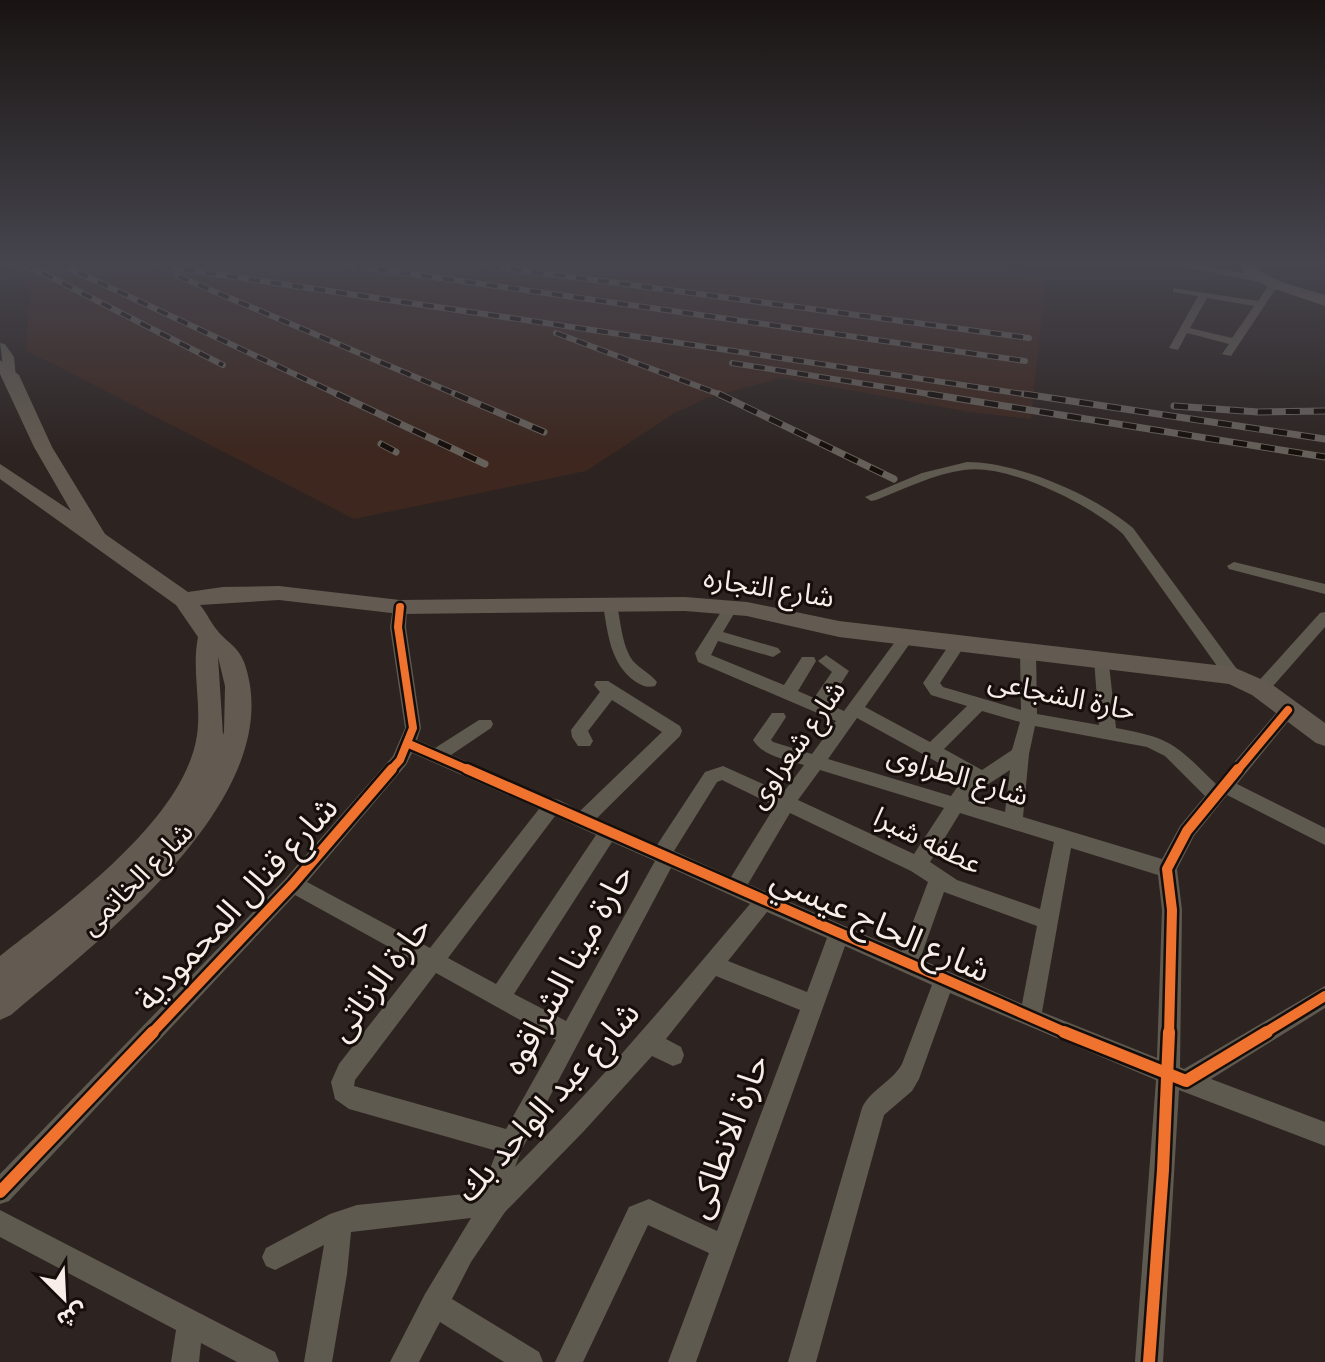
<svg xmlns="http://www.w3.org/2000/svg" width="1325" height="1362" font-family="'Exo 2','Noto Sans Arabic',sans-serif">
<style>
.built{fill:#3d271f}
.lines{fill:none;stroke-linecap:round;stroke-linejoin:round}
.minor{fill:#5f5a50;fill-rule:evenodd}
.tertiary{fill:#5f5a50;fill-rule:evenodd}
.secondary{fill:#635b51;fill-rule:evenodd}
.primary{fill:#6a6357;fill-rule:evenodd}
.tram{stroke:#66605a;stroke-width:2}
.rail-far1-casing{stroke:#66605a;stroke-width:6}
.rail-casing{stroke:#66605a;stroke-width:7}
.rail-far1{stroke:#150e0b;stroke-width:4;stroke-dasharray:11;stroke-linecap:butt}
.rail{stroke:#150e0b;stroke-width:5;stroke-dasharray:14;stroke-linecap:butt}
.cycleway-far2-casing{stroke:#150e0b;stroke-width:13}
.cycleway-far1-casing{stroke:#150e0b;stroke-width:15}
.cycleway-casing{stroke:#150e0b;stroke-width:17}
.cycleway-far2{stroke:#ef722f;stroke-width:8}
.cycleway-far1{stroke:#ef722f;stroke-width:10}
.cycleway{stroke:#ef722f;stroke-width:12}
.labels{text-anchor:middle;stroke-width:6;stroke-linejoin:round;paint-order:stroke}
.street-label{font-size:28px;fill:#f8ede8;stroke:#150e0b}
.near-street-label{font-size:34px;fill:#f8ede8;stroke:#150e0b}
</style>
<rect width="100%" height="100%" fill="#2d2421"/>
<path class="built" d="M4,263H988L1046,279L1031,419L969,412L782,378L707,398L673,414L586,471L354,519L26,350L30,293L22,278Z"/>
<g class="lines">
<g class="minor">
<path d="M1271,282L1279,284L1231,356L1222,354L1229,344L1187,333L1178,350L1169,348L1198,296L1173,292V288L1258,301ZM1207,298L1254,306L1232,338L1190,328Z"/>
<path d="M967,462C1018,462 1094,495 1133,528L1239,672L1241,676L1239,680H1227L1123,534C1091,505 1008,463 964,470C934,474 904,489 876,500L871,501L865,497L922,473Z"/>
<path d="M1234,562L1325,584V594L1229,569L1227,566Z"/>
<path d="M610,600L617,605C621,623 622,646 633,661C640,669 651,674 657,682L655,686C647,688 643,686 636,682C610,664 608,634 603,605Z"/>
<path d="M400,602L407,607L406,627L421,728L417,740L435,748L479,720H491L493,724L491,728L451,755L551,798L559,800L580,811L662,732L612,700L588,731L593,741L590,746H578L572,737L571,730L600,692L594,685L596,681H608L680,726L682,731L680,736L597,818L657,845L705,772L723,766L783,793L804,765C785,759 764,757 753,740L772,713H784L786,717L771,740L773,742L812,754L836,721L698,662L695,653L726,604L731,602L738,607L723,632L778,648L781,652L773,657L718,641L711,655L784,685L802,657H814L816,661L798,691L814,698L832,672L818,661L826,655L849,671L828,704L844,711L903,631H913L916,635L913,639L865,707L930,742L967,706L931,695L923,683L954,638L959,637L967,642L940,683L943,687L1021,710L1020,651L1028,646L1036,651L1037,714L1099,725L1094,659L1096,655H1108L1116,728C1172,738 1176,745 1216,784L1282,706H1294L1296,710L1294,714L1237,784L1325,828V845L1227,795L1194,836L1177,869L1182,910L1180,1067L1184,1069L1325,986V1008L1211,1079L1325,1122V1146L1179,1090L1163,1362H1135L1156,1080L950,993L919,1079L912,1091L884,1115L816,1362H788L862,1108C870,1090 892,1082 902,1064L932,985L845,946L696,1362H668L709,1253L648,1225L583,1362H555L629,1207L649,1199L717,1231L800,1010L716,976L666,1039L681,1047L684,1055L681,1063L673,1066L652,1056L584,1131L505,1212L471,1262L452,1299L539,1352L543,1362H504L440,1322L419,1362H390L425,1294L471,1218L351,1232L347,1274L332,1362H304L324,1245L275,1270L266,1266L262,1257L266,1248L330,1214L357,1205L485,1192L488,1174L497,1151L349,1109L335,1099L331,1082L339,1064L418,963L295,895L9,1201L0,1204V1174L286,878L393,756L405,728L390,627L393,607ZM982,711L1020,722L1012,750L982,770L944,749ZM857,718L968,779L958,786L951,796L828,759ZM1035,726L1147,747L1165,756L1205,796L1180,826L1162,859L1023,817L1029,754ZM412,753L539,809L430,948L307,882L406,765ZM820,770L944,808L914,854L798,800ZM1010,770L1005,812L968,801L970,796ZM722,780L775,806L731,877L674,851L717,782ZM790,813L911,871L928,882L902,951L748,884ZM960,813L1054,842L1040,909L957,880L930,862ZM555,816L596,835L496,984L448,958ZM612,842L655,861L566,1021L514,994ZM1071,848L1158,875L1162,910L1157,1058L1042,1012ZM671,868L750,904C674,994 599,1084 515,1167L522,1149ZM944,892L1037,926L1022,1004L920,959ZM767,912L827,938L807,992L728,961ZM436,973L556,1040L506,1129L354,1086L355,1080Z"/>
<path d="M1325,612V627L1267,693H1255L1253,689L1255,685L1320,613Z"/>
<path d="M0,1210L275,1352L279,1362H237L201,1343L199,1362H171L176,1330L0,1237Z"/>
</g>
<g class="tertiary">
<path d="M1164,263H1188L1271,280L1265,283Z"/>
<path d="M0,343L5,344L14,357L16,378L4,375Z"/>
</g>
<path class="secondary" d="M0,360L19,375L52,447L105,534L188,592L223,587L279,586L400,600L685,597L747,602L839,621L1233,667L1270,683L1325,723V746L1316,743L1252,695L1229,684L839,637L747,616L685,611L400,614L279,600L200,605C207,613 210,622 217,630C226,642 238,646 244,662C292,795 98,941 11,1015L0,1020V956C64,906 179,824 196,741C203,707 191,672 198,637L176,605L0,479V464L71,511L34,447L0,374ZM218,657L225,686L224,732L223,735Z"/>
<path class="primary" d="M1241,263H1255L1256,269L1279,281L1325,296V306L1269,287L1244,274Z"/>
<path class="tram" d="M1183,263L1258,277L1325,296"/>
<defs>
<g id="rail-far1">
<path d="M23,263L223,365"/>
<path d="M58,263L341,396"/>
<path d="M140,263L1037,396"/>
<path d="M230,263L240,264"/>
<path d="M334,263L1025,361"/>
<path d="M467,263L1029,338"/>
<path d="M178,276L460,396"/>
<path d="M556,333L724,396"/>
<path d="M732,363L942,396"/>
</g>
<g id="rail">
<path d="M337,394L485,464"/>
<path d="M455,394L544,432"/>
<path d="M719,394L894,479"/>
<path d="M929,394L1325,457"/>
<path d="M1024,394L1325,439"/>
<path d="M1174,406L1258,412L1325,411"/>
<path d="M381,444L396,452"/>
</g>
</defs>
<use href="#rail-far1" class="rail-far1-casing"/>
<use href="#rail" class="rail-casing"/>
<use href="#rail-far1" class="rail-far1"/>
<use href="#rail" class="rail"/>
<defs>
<g id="cycleway-far2">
<path d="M409,744L471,771"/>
<path d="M390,771L400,760L413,728L398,627L400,607"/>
<path d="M1237,771L1288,710"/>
</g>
<g id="cycleway-far1">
<path d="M467,769L1069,1034"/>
<path d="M151,1034L293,884L392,769"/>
<path d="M1169,1034L1172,910L1167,869L1187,831L1238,769"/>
<path d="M1263,1034L1325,996"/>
</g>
<g id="cycleway">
<path d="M1064,1032L1186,1081L1267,1032"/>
<path d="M0,1192L153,1032"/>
<path d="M1149,1362L1163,1170L1169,1032"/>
</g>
</defs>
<use href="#cycleway-far2" class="cycleway-far2-casing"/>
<use href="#cycleway-far1" class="cycleway-far1-casing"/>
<use href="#cycleway" class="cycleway-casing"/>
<use href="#cycleway-far2" class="cycleway-far2"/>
<use href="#cycleway-far1" class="cycleway-far1"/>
<use href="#cycleway" class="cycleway"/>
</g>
<linearGradient id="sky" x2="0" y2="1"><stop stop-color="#191412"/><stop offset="0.58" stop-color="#46454e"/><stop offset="1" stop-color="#46454e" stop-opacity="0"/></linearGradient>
<rect width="1325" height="454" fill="url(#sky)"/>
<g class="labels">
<g class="street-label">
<text transform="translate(769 587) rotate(9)" y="10">شارع التجاره</text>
<text transform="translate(1062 695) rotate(12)" y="10">حارة الشجاعى</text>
<text transform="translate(796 744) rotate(-55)" y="10">شارع شعراوى</text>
<text transform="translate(958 775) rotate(17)" y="10">شارع الطراوى</text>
<text transform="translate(928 840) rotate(26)" y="10">عطفه شبرا</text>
<text transform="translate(136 878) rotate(-45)" y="10">شارع الخاتمى</text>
</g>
<g class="near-street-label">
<text transform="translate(236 903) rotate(-47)" y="12">شارع قنال المحمودية</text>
<text transform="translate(881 924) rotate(24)" y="12">شارع الحاج عيسي</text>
<text transform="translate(567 969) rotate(-61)" y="12">حارة مينا الشراقوه</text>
<text transform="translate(379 978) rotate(-53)" y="12">حارة الزناتى</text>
<text transform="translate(547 1101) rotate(-48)" y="12">شارع عبد الواحد بك</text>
<text transform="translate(727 1136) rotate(-69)" y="12">حارة الانطاكى</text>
</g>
</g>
<g transform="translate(64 1298) rotate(156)" stroke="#150e0b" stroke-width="6" paint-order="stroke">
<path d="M0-6L14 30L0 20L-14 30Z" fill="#f8ede8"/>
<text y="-12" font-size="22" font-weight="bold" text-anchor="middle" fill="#f8ede8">ش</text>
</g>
</svg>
